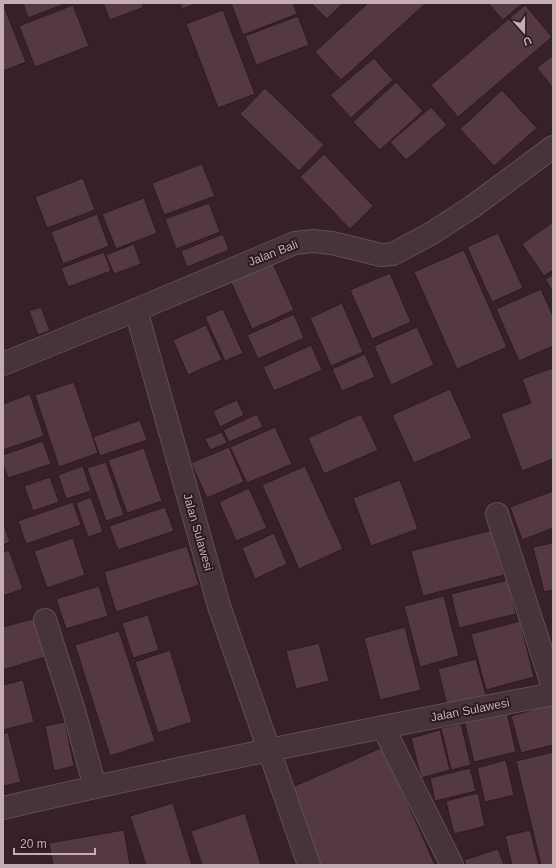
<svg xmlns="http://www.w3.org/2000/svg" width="556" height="868" font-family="Helvetica,sans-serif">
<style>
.building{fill:#553942;stroke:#2e1b21}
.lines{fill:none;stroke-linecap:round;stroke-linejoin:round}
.street-casing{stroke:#624e54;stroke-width:24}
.street{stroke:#47333a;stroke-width:22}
.labels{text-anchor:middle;stroke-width:4;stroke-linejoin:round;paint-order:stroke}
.street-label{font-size:12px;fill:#c4aeb4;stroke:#2c191f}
</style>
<rect width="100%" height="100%" fill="#372028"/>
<g class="building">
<path d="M23,3H67L28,18Z"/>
<path d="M103,3H142L144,7L110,20Z"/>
<path d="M180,3H198L182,9Z"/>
<path d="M231,3H293L297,14L243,35Z"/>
<path d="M311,3H343L327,19Z"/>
<path d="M368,3H426L341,80L315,52Z"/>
<path d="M488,3H523L503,20Z"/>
<path d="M3,4L26,62L3,71Z"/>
<path d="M73,5L89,46L35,67L19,26Z"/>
<path d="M525,5L552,37L458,117L431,85Z"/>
<path d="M223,10L255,94L218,108L186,24Z"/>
<path d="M298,16L309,45L256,65L245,36Z"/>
<path d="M553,55V88L537,68Z"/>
<path d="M374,58L393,80L351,118L330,95Z"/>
<path d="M396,82L423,111L380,150L353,122Z"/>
<path d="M265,88L324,145L299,171L240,114Z"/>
<path d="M502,90L537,128L494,166L460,129Z"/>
<path d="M431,107L447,125L406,160L390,142Z"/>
<path d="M324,154L373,206L350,229L300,177Z"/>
<path d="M202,164L215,196L164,215L152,183Z"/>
<path d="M83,178L95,210L47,228L35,197Z"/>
<path d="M144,198L157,233L116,249L102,214Z"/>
<path d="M209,203L220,232L176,249L165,219Z"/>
<path d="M97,214L109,246L63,264L51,232Z"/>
<path d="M553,222V270L544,276L522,244Z"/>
<path d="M498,233L523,288L492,302L467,247Z"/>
<path d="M223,234L229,250L187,267L181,251Z"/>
<path d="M134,244L141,264L114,274L106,255Z"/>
<path d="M464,250L507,347L457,369L414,272Z"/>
<path d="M104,252L111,271L68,287L61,268Z"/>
<path d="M271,259L294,310L252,329L229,278Z"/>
<path d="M390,273L411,322L372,339L350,290Z"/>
<path d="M553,275V292L545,279Z"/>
<path d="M541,289L553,316V346L519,361L496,309Z"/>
<path d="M342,303L363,352L331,366L310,318Z"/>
<path d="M41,307L50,331L38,335L29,311Z"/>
<path d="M223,309L243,353L225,361L205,317Z"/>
<path d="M294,314L304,338L258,359L247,335Z"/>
<path d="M206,325L222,360L188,375L173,340Z"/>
<path d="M417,327L434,365L391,385L374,346Z"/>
<path d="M311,345L322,370L274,391L263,367Z"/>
<path d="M365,354L375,377L342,391L332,369Z"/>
<path d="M553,368V459L522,471L501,414L531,403L522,379Z"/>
<path d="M74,382L98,453L59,467L35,395Z"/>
<path d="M450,389L472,438L414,463L392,415Z"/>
<path d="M30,394L44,436L3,450V404Z"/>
<path d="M237,400L244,415L220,427L213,411Z"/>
<path d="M257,414L263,427L229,442L223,430Z"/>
<path d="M361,414L378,450L324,474L308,438Z"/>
<path d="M140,420L147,440L100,456L93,437Z"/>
<path d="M275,427L292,464L247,483L230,447Z"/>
<path d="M222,432L227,443L210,450L205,439Z"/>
<path d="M43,441L51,464L8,478L3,465V455Z"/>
<path d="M229,447L244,482L207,498L191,463Z"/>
<path d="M144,448L162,501L127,513L108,460Z"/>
<path d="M106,462L124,515L106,521L87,468Z"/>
<path d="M83,466L91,491L66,499L58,475Z"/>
<path d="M305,466L343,549L299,569L262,485Z"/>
<path d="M50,477L59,502L33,511L24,486Z"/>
<path d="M400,480L418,529L371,546L353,498Z"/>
<path d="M249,488L267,528L236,541L219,502Z"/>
<path d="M553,491V528L522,540L510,507Z"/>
<path d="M91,497L103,532L88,537L76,503Z"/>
<path d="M73,502L81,525L26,544L18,521Z"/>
<path d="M165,507L174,531L118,550L109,526Z"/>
<path d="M3,522L10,542L3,545Z"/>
<path d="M492,530L504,575L423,596L411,551Z"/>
<path d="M274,533L287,564L255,579L242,548Z"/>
<path d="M73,538L85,575L47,588L34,551Z"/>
<path d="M553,543V590L544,592L533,547Z"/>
<path d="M187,546L199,585L116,612L104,572Z"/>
<path d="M9,550L23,589L3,596V552Z"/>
<path d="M508,580L516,614L459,628L451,594Z"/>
<path d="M99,586L108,616L66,629L56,599Z"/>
<path d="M444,596L459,656L420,667L404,606Z"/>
<path d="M148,615L159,650L133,658L122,623Z"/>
<path d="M36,618L48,656L3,670V627Z"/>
<path d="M520,621L534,677L486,690L471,634Z"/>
<path d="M405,627L421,690L380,700L364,638Z"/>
<path d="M119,631L155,741L110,756L75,645Z"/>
<path d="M319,643L329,681L296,689L286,651Z"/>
<path d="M170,650L192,722L158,733L135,662Z"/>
<path d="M476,659L487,699L448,709L438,669Z"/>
<path d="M23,680L34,722L3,730V685Z"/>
<path d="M553,704V745L521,753L511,716Z"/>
<path d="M506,709L516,752L474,762L464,720Z"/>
<path d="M65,722L74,766L54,771L45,726Z"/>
<path d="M461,724L471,765L451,770L441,728Z"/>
<path d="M440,730L450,770L421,778L411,738Z"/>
<path d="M8,732L21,782L3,786V734Z"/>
<path d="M383,747L435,865H320L286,790Z"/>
<path d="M553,752V865H541L516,761Z"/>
<path d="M506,760L514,795L485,802L477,768Z"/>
<path d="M470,768L476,791L435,801L430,778Z"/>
<path d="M478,793L485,826L454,834L446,801Z"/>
<path d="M173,803L192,865H146L130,816Z"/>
<path d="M245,813L261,865H202L191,831Z"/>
<path d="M124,830L130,865H53L49,843Z"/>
<path d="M530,830L539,865H512L505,836Z"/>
<path d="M498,849L504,865H466L464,860Z"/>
</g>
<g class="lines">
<defs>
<g id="street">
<path d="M136,310L219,606L309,865"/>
<path d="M3,364L136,310L295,243L313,241L332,243L381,255L393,254L432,233L472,207L553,147"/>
<path d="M497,514L553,687"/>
<path d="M45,620L74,711L95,787"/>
<path d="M383,727L452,865"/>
<path d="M3,808C185,766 369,729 553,694"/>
</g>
</defs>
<use href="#street" class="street-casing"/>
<use href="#street" class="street"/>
</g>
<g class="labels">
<g class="street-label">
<text transform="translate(273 253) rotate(-21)" y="4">Jalan Bali</text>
<text transform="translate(198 532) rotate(74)" y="4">Jalan Sulawesi</text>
<text transform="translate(470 710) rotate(-11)" y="4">Jalan Sulawesi</text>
</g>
</g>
<rect width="556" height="868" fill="none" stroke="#c4aeb4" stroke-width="8"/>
<g transform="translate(524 32) rotate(159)" stroke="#2c191f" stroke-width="3" paint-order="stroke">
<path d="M0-3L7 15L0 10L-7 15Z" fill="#c4aeb4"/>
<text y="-6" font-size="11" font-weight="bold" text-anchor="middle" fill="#c4aeb4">U</text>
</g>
<path d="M14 848v6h81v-6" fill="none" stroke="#c4aeb4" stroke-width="2"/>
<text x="20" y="848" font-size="12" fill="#c4aeb4" stroke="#2c191f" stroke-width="3" paint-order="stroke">20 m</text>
</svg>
